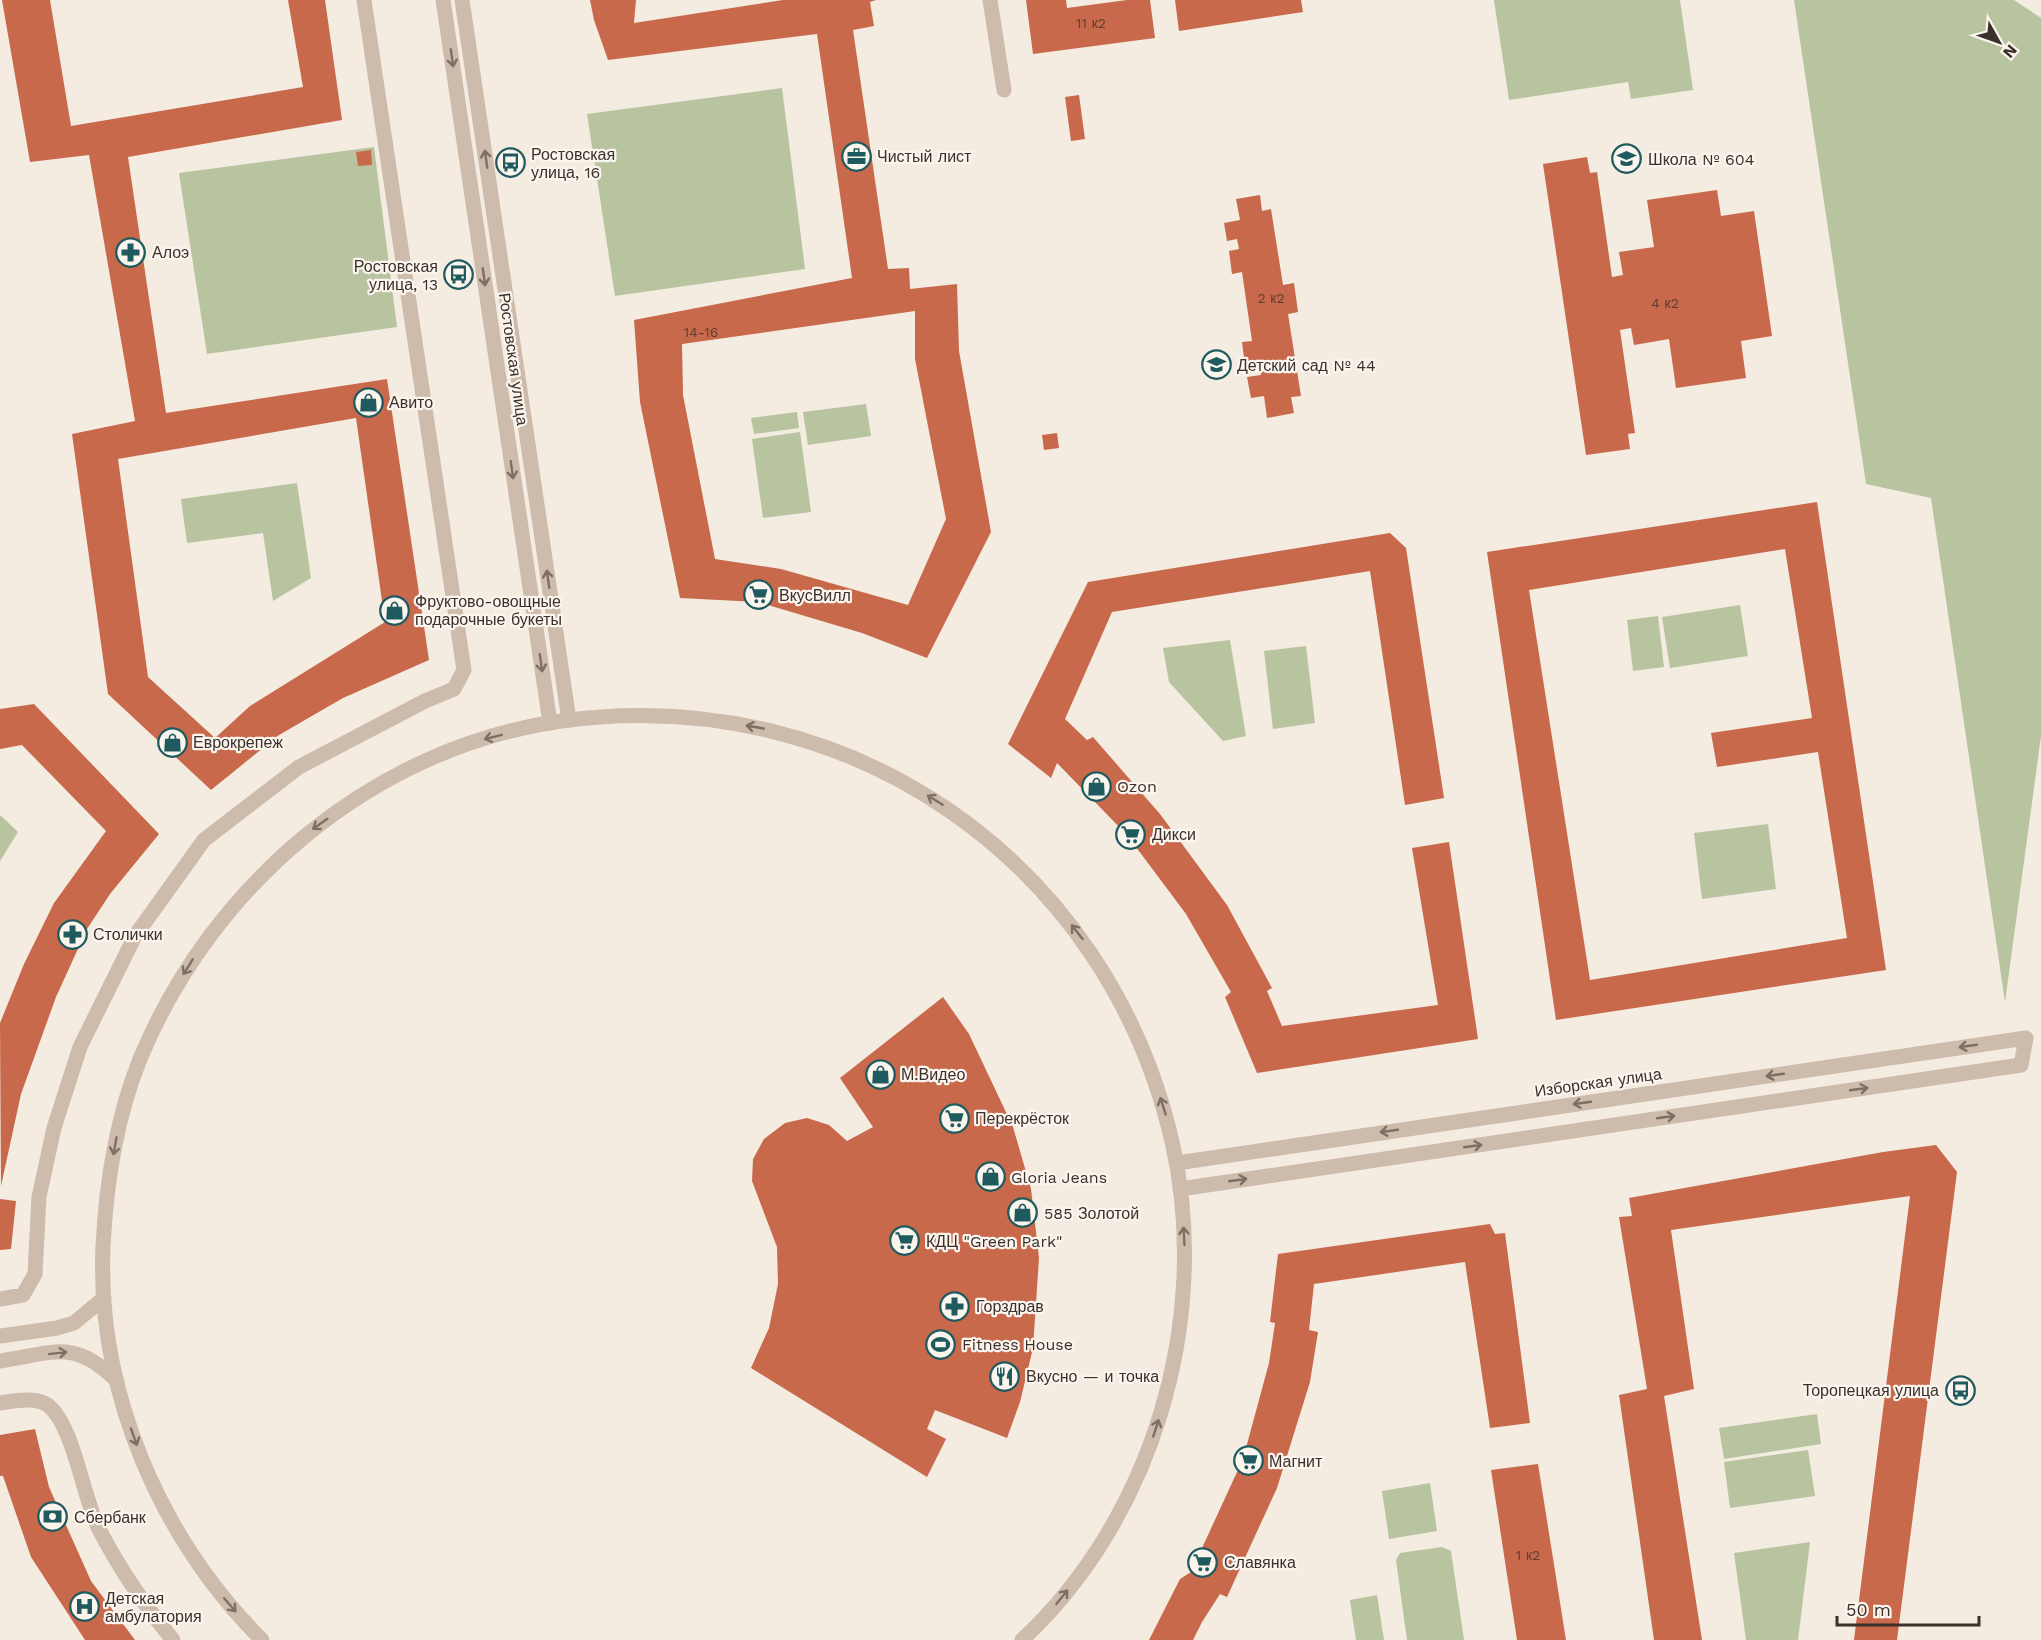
<svg xmlns="http://www.w3.org/2000/svg" width="2041" height="1640" font-family="'Work Sans',sans-serif">
<style>
.green{fill:#b8c4a0}
.building{fill:#c8694b;fill-rule:evenodd}
.lines{fill:none;stroke-linecap:round;stroke-linejoin:round}
.minor{stroke:#cdbbac;stroke-width:15}
.oneway{stroke:#7d6f65}
.labels{text-anchor:middle;stroke-width:4.5;stroke-linejoin:round;paint-order:stroke}
.number-label{font-size:14px;fill:#5e3e33}
.poi-label{font-size:16px;fill:#3b302b;stroke:#fbf5ee;text-anchor:start}
.street-label{font-size:16px;fill:#3b302b;stroke:#fbf5ee}
</style>
<rect width="100%" height="100%" fill="#f4ebe1"/>
<g class="green">
<path d="M1494,0H1680L1693,90L1631,99L1628,82L1509,100Z"/>
<path d="M1794,0H2014L2041,18V736L2005,1002L1931,498L1866,484Z"/>
<path d="M782,88L805,269L615,296L587,114Z"/>
<path d="M374,147L397,327L207,354L179,173Z"/>
<path d="M866,404L871,436L808,445L803,412Z"/>
<path d="M797,412L799,428L754,434L751,418Z"/>
<path d="M800,432L811,512L763,518L752,439Z"/>
<path d="M297,483L311,578L273,601L263,533L187,543L181,499Z"/>
<path d="M1740,605L1748,656L1670,668L1662,617Z"/>
<path d="M1658,616L1664,667L1633,671L1627,620Z"/>
<path d="M1230,640L1246,736L1223,741L1169,682L1163,648Z"/>
<path d="M1306,646L1315,723L1273,729L1264,651Z"/>
<path d="M0,815L18,832L0,861Z"/>
<path d="M1768,824L1776,889L1702,899L1694,833Z"/>
<path d="M1817,1414L1821,1444L1724,1459L1719,1428Z"/>
<path d="M1808,1450L1815,1496L1730,1508L1724,1462Z"/>
<path d="M1430,1483L1437,1531L1389,1539L1382,1491Z"/>
<path d="M1810,1542L1798,1640H1746L1734,1553Z"/>
<path d="M1442,1547L1451,1551L1464,1640H1407L1396,1560L1400,1553Z"/>
<path d="M1377,1595L1384,1640H1356L1350,1600Z"/>
</g>
<g class="building">
<path d="M2,0H50L71,126L303,87L288,0H325L342,120L128,157L166,413L387,379L429,660L343,698L279,735L211,790L108,694L72,434L135,421L89,155L30,162ZM356,418L385,622L250,706L215,738L148,677L118,459Z"/>
<path d="M590,0H636L634,23L783,0H876L870,2L874,26L853,30L888,269L909,268L910,289L957,284L959,351L991,532L927,658L862,633L758,602L680,598L640,402L634,320L852,278L817,34L608,60L594,20ZM915,311V359L946,519L908,605L781,569L715,559L683,395L682,344Z"/>
<path d="M1026,0H1066L1067,8L1127,0H1150L1155,38L1033,54Z"/>
<path d="M1175,0H1301L1303,12L1179,31Z"/>
<path d="M1079,95L1085,139L1071,141L1065,97Z"/>
<path d="M371,150L372,165L358,166L356,152Z"/>
<path d="M1587,157L1590,173L1597,172L1612,277L1623,275L1619,252L1654,247L1647,200L1717,190L1721,216L1754,211L1772,336L1741,341L1746,378L1676,388L1669,339L1634,345L1631,328L1620,330L1635,433L1628,434L1630,449L1586,455L1543,164Z"/>
<path d="M1260,195L1262,211L1271,209L1283,285L1294,283L1298,312L1288,314L1301,396L1291,397L1294,413L1267,418L1264,396L1251,398L1247,377L1261,375L1259,363L1245,365L1242,342L1252,341L1242,272L1232,274L1229,251L1239,249L1237,239L1227,241L1224,223L1240,220L1236,199Z"/>
<path d="M1057,433L1059,448L1044,450L1042,435Z"/>
<path d="M1817,502L1886,970L1556,1020L1487,552ZM1785,549L1812,718L1711,733L1717,767L1818,752L1847,938L1590,980L1529,590Z"/>
<path d="M1390,533L1406,548L1444,798L1405,805L1370,571L1112,612L1065,719L1087,740L1093,737L1160,814L1227,905L1272,988L1267,991L1282,1026L1438,1005L1412,848L1449,842L1478,1039L1257,1073L1225,997L1231,992L1186,914L1127,835L1057,763L1051,778L1008,744L1088,582Z"/>
<path d="M34,704L159,834L110,894L87,929L56,997L21,1094L1,1186L0,1023L24,964L54,903L106,831L22,745L0,749V709Z"/>
<path d="M943,997L969,1034L1013,1127L1031,1189L1039,1258L1033,1348L1020,1402L1007,1438L935,1410L927,1429L946,1439L927,1477L751,1368L769,1328L778,1284L777,1247L752,1181L753,1159L764,1139L785,1123L807,1118L829,1125L847,1141L873,1127L840,1078Z"/>
<path d="M1936,1145L1957,1172L1897,1640H1854L1910,1196L1671,1230L1694,1389L1664,1396L1702,1640H1654L1619,1395L1647,1389L1619,1217L1632,1216L1629,1198L1883,1152Z"/>
<path d="M0,1199L16,1201L11,1249L0,1250Z"/>
<path d="M1490,1224L1495,1234L1505,1233L1530,1423L1490,1428L1465,1262L1314,1284L1309,1330L1318,1332L1310,1382L1277,1488L1227,1597L1220,1594L1202,1622L1193,1640H1149L1180,1579L1191,1572L1243,1459L1269,1363L1275,1323L1270,1322L1278,1254Z"/>
<path d="M35,1429L49,1487L91,1581L135,1640H85L31,1557L3,1476H0V1435Z"/>
<path d="M1538,1464L1566,1640H1517L1491,1470Z"/>
</g>
<g class="lines">
<g class="minor">
<path d="M443,0L550,723"/>
<path d="M462,0L569,720"/>
<path d="M990,0L1004,90"/>
<path d="M1177,1163L2026,1038L2021,1065L1180,1189"/>
<path d="M0,1299L23,1295L35,1274L39,1197L54,1128L80,1047L135,936L204,840L299,767L425,701L454,689L464,670L364,0"/>
<path d="M0,1336L57,1328L74,1323L104,1298"/>
<path d="M0,1361C54,1353 74,1338 117,1381"/>
<path d="M0,1403C14,1401 37,1396 49,1406C74,1427 83,1498 99,1529C119,1568 145,1606 173,1640"/>
<path d="M262,1640C160,1538 97,1392 103,1247C106,1183 116,1119 140,1059C212,885 372,748 561,721C849,681 1110,862 1173,1146C1211,1320 1153,1518 1022,1640"/>
</g>
</g>
<defs><path id="oneway-shaft" d="M-6 0H5M1.5-3L5.5 0L1.5 3" fill="none" stroke-width="1.6" stroke-linecap="round" stroke-linejoin="round" transform="scale(1.5)"/></defs>
<g class="oneway">
<use href="#oneway-shaft" transform="translate(452 58) rotate(82)"/>
<use href="#oneway-shaft" transform="translate(486 159) rotate(-98)"/>
<use href="#oneway-shaft" transform="translate(484 277) rotate(82)"/>
<use href="#oneway-shaft" transform="translate(512 470) rotate(82)"/>
<use href="#oneway-shaft" transform="translate(548 579) rotate(-98)"/>
<use href="#oneway-shaft" transform="translate(541 663) rotate(82)"/>
<use href="#oneway-shaft" transform="translate(755 727) rotate(-170)"/>
<use href="#oneway-shaft" transform="translate(493 737) rotate(166)"/>
<use href="#oneway-shaft" transform="translate(935 800) rotate(-148)"/>
<use href="#oneway-shaft" transform="translate(320 824) rotate(145)"/>
<use href="#oneway-shaft" transform="translate(1077 932) rotate(-128)"/>
<use href="#oneway-shaft" transform="translate(188 967) rotate(122)"/>
<use href="#oneway-shaft" transform="translate(1968 1046) rotate(172)"/>
<use href="#oneway-shaft" transform="translate(1775 1075) rotate(172)"/>
<use href="#oneway-shaft" transform="translate(1859 1089) rotate(-8)"/>
<use href="#oneway-shaft" transform="translate(1582 1103) rotate(172)"/>
<use href="#oneway-shaft" transform="translate(1163 1106) rotate(-108)"/>
<use href="#oneway-shaft" transform="translate(1666 1117) rotate(-8)"/>
<use href="#oneway-shaft" transform="translate(1389 1131) rotate(172)"/>
<use href="#oneway-shaft" transform="translate(115 1146) rotate(100)"/>
<use href="#oneway-shaft" transform="translate(1473 1146) rotate(-8)"/>
<use href="#oneway-shaft" transform="translate(1238 1180) rotate(-8)"/>
<use href="#oneway-shaft" transform="translate(1184 1236) rotate(-93)"/>
<use href="#oneway-shaft" transform="translate(58 1353) rotate(-7)"/>
<use href="#oneway-shaft" transform="translate(1156 1428) rotate(-72)"/>
<use href="#oneway-shaft" transform="translate(134 1437) rotate(70)"/>
<use href="#oneway-shaft" transform="translate(1062 1597) rotate(-51)"/>
<use href="#oneway-shaft" transform="translate(230 1605) rotate(49)"/>
</g>
<defs>
<symbol id="office-ring" viewBox="-11 -11 22 22"><circle r="9.5" fill="#fbf5ee" stroke="#1f5a5e" stroke-width="1.5"/><path d="M-6-3h4V-5.5h4V-3h4V5H-6ZM-1-4.5V-3h2v-1.5ZM-6 0V1H6V0Z" fill="#1f5a5e"/></symbol>
<symbol id="school-ring" viewBox="-11 -11 22 22"><circle r="9.5" fill="#fbf5ee" stroke="#1f5a5e" stroke-width="1.5"/><path d="M0-5L7-2L0 1L-7-2ZM-4 1L0 2.5L4 1V4Q0 6-4 4Z" fill="#1f5a5e"/></symbol>
<symbol id="bus-ring" viewBox="-11 -11 22 22"><circle r="9.5" fill="#fbf5ee" stroke="#1f5a5e" stroke-width="1.5"/><path d="M-5-6H5V4H4V6H2V4H-2V6H-4V4H-5ZM-3.5-4V0h7V-4ZM-3.5 1.2v1.5H-2V1.2ZM2 1.2v1.5H3.5V1.2Z" fill="#1f5a5e"/></symbol>
<symbol id="pharmacy-ring" viewBox="-11 -11 22 22"><circle r="9.5" fill="#fbf5ee" stroke="#1f5a5e" stroke-width="1.5"/><path d="M-2-6h4v4h4v4h-4v4h-4v-4h-4v-4h4Z" fill="#1f5a5e"/></symbol>
<symbol id="shop-ring" viewBox="-11 -11 22 22"><circle r="9.5" fill="#fbf5ee" stroke="#1f5a5e" stroke-width="1.5"/><path d="M-5-2.5h2.3a2.7 3.5 0 0 1 5.4 0H5L5.5 6h-11ZM-1.5-2.5h3a1.5 2.3 0 0 0-3 0Z" fill="#1f5a5e"/></symbol>
<symbol id="supermarket-ring" viewBox="-11 -11 22 22"><circle r="9.5" fill="#fbf5ee" stroke="#1f5a5e" stroke-width="1.5"/><path d="M-6-5.5h2.5l.6 2H6L4.5 2H-2.5L-4.4-4H-6ZM-1.5 3.2a1.3 1.3 0 1 0 .1 0ZM3 3.2a1.3 1.3 0 1 0 .1 0Z" fill="#1f5a5e"/></symbol>
<symbol id="stadium-ring" viewBox="-11 -11 22 22"><circle r="9.5" fill="#fbf5ee" stroke="#1f5a5e" stroke-width="1.5"/><path d="M0-5a6.5 5 0 1 0 0 10a6.5 5 0 1 0 0-10ZM-3.5-1.8h7v3.6h-7Z" fill="#1f5a5e"/></symbol>
<symbol id="restaurant-ring" viewBox="-11 -11 22 22"><circle r="9.5" fill="#fbf5ee" stroke="#1f5a5e" stroke-width="1.5"/><path d="M-5-6h1v4h1v-4h1v4h1v-4h1v5L-1.5 .5V6h-2V.5L-5-1ZM5-6V6H3V1.5H1.5Q1.5-4 5-6Z" fill="#1f5a5e"/></symbol>
<symbol id="bank-ring" viewBox="-11 -11 22 22"><circle r="9.5" fill="#fbf5ee" stroke="#1f5a5e" stroke-width="1.5"/><path d="M-6-4H6V4H-6ZM0-2.3a2.3 2.3 0 1 0 0 4.6a2.3 2.3 0 1 0 0-4.6Z" fill="#1f5a5e"/></symbol>
<symbol id="hospital-ring" viewBox="-11 -11 22 22"><circle r="9.5" fill="#fbf5ee" stroke="#1f5a5e" stroke-width="1.5"/><path d="M-5-5h3v3.5h4V-5h3V5h-3V1.5h-4V5h-3Z" fill="#1f5a5e"/></symbol>
</defs>
<g fill-rule="evenodd">
<use href="#office-ring" x="840" y="140" width="33" height="33"/>
<use href="#school-ring" x="1610" y="142" width="33" height="33"/>
<use href="#bus-ring" x="494" y="146" width="33" height="33"/>
<use href="#pharmacy-ring" x="114" y="236" width="33" height="33"/>
<use href="#bus-ring" x="442" y="258" width="33" height="33"/>
<use href="#school-ring" x="1200" y="348" width="33" height="33"/>
<use href="#shop-ring" x="352" y="386" width="33" height="33"/>
<use href="#supermarket-ring" x="742" y="578" width="33" height="33"/>
<use href="#shop-ring" x="378" y="594" width="33" height="33"/>
<use href="#shop-ring" x="156" y="726" width="33" height="33"/>
<use href="#shop-ring" x="1080" y="770" width="33" height="33"/>
<use href="#supermarket-ring" x="1114" y="818" width="33" height="33"/>
<use href="#pharmacy-ring" x="56" y="918" width="33" height="33"/>
<use href="#shop-ring" x="864" y="1058" width="33" height="33"/>
<use href="#supermarket-ring" x="938" y="1102" width="33" height="33"/>
<use href="#shop-ring" x="974" y="1160" width="33" height="33"/>
<use href="#shop-ring" x="1006" y="1196" width="33" height="33"/>
<use href="#supermarket-ring" x="888" y="1224" width="33" height="33"/>
<use href="#pharmacy-ring" x="938" y="1290" width="33" height="33"/>
<use href="#stadium-ring" x="924" y="1328" width="33" height="33"/>
<use href="#restaurant-ring" x="988" y="1360" width="33" height="33"/>
<use href="#bus-ring" x="1944" y="1374" width="33" height="33"/>
<use href="#supermarket-ring" x="1232" y="1444" width="33" height="33"/>
<use href="#bank-ring" x="36" y="1500" width="33" height="33"/>
<use href="#supermarket-ring" x="1186" y="1546" width="33" height="33"/>
<use href="#hospital-ring" x="68" y="1590" width="33" height="33"/>
</g>
<g class="labels">
<g class="number-label">
<text x="1091" y="28">11 к2</text>
<text x="1271" y="303">2 к2</text>
<text x="1665" y="308">4 к2</text>
<text x="701" y="337">14-16</text>
<text x="1528" y="1560">1 к2</text>
</g>
<g class="poi-label">
<text x="531" y="160">Ростовская<tspan x="531" dy="18">улица, 16</tspan></text>
<text x="877" y="162">Чистый лист</text>
<text x="1648" y="165">Школа № 604</text>
<text x="152" y="258">Алоэ</text>
<text x="438" y="272" text-anchor="end">Ростовская<tspan x="438" dy="18">улица, 13</tspan></text>
<text x="1237" y="371">Детский сад № 44</text>
<text x="389" y="408">Авито</text>
<text x="779" y="601">ВкусВилл</text>
<text x="415" y="607">Фруктово-овощные<tspan x="415" dy="18">подарочные букеты</tspan></text>
<text x="193" y="748">Еврокрепеж</text>
<text x="1117" y="792">Ozon</text>
<text x="1152" y="840">Дикси</text>
<text x="93" y="940">Столички</text>
<text x="901" y="1080">М.Видео</text>
<text x="975" y="1124">Перекрёсток</text>
<text x="1011" y="1183">Gloria Jeans</text>
<text x="1044" y="1219">585 Золотой</text>
<text x="926" y="1247">КДЦ "Green Park"</text>
<text x="976" y="1312">Горздрав</text>
<text x="962" y="1350">Fitness House</text>
<text x="1026" y="1382">Вкусно — и точка</text>
<text x="1939" y="1396" text-anchor="end">Торопецкая улица</text>
<text x="1269" y="1467">Магнит</text>
<text x="74" y="1523">Сбербанк</text>
<text x="1224" y="1568">Славянка</text>
<text x="105" y="1604">Детская<tspan x="105" dy="18">амбулатория</tspan></text>
</g>
<g class="street-label">
<text transform="translate(514 359) rotate(82)" y="6">Ростовская улица</text>
<text transform="translate(1598 1082) rotate(-8)" y="6">Изборская улица</text>
</g>
</g>
<g transform="translate(1999 42) rotate(130)" stroke="#fbf5ee" stroke-width="4.5" paint-order="stroke">
<path d="M0-4.5L10 22L0 15L-10 22Z" fill="#3b302b"/>
<text y="-9" font-size="16" font-weight="bold" text-anchor="middle" fill="#3b302b">N</text>
</g>
<path d="M1837 1616v9h142v-9" fill="none" stroke="#3b302b" stroke-width="3"/>
<text x="1846" y="1616" font-size="18" fill="#3b302b" stroke="#fbf5ee" stroke-width="4.5" paint-order="stroke">50 m</text>
</svg>
